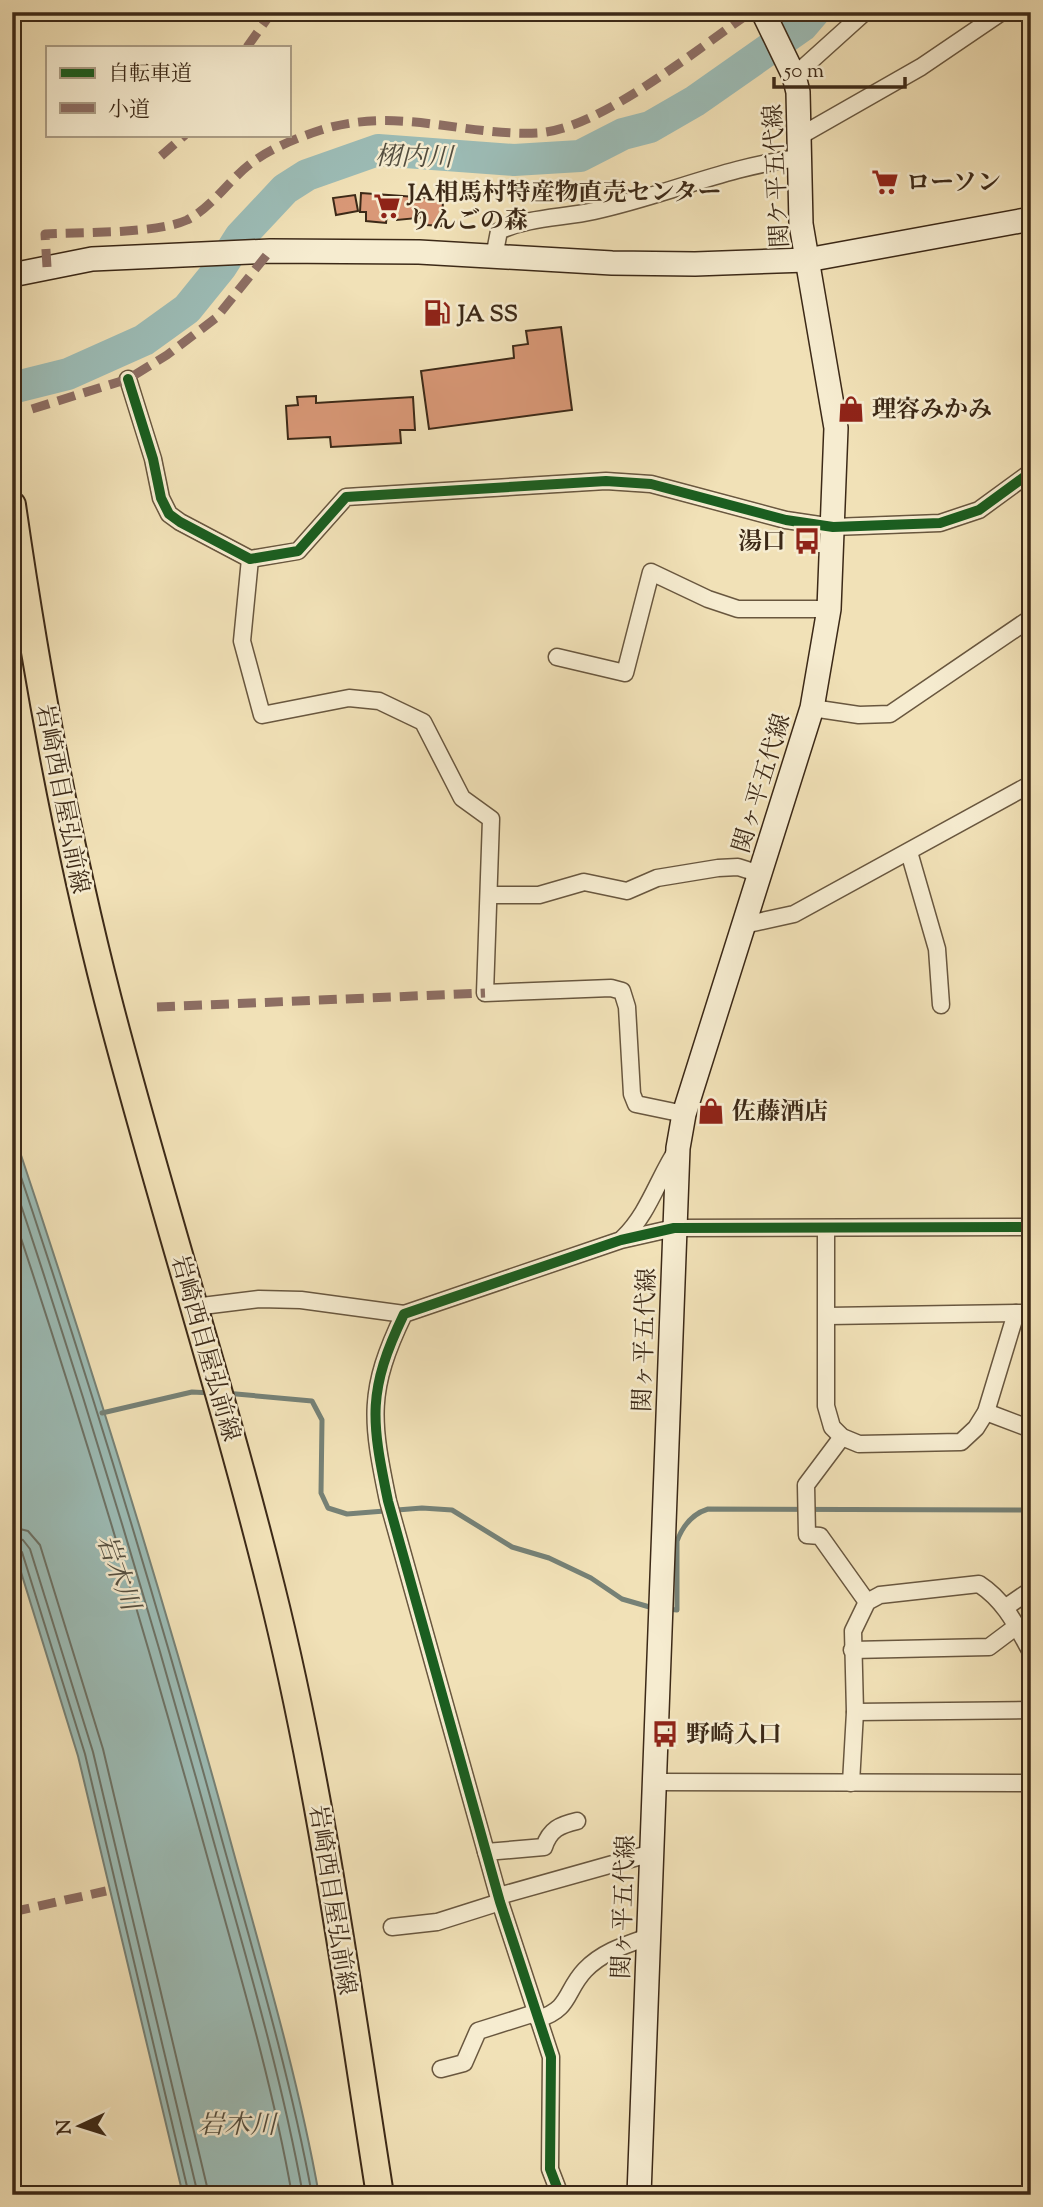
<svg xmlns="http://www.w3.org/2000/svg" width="1043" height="2207" font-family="'Sorts Mill Goudy','Noto Serif JP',serif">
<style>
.water{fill:#9cbcb6;stroke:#768176;stroke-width:2}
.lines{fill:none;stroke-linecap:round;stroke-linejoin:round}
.shore{stroke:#6c7266;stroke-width:2}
.stream{stroke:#768176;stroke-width:5}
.river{stroke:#9cbcb6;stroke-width:32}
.building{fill:#d99877;stroke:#3c2917;stroke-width:2}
.street-casing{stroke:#69573f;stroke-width:19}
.secondary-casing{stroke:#3c2917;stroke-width:26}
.primary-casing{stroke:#3c2917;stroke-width:30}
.street{stroke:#f6ecd0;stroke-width:16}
.secondary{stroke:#f6ecd0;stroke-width:23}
.primary{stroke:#f1e1b7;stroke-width:26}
.quiet{stroke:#8d6e63;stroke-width:9;stroke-dasharray:18 9;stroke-linecap:butt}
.cycleway-casing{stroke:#f6ecd0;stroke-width:15}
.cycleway{stroke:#1b5e20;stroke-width:10}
.labels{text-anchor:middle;stroke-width:5;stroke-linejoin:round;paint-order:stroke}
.street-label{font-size:24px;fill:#3c2917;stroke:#f6ecd0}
.poi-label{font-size:24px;font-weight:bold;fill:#3c2917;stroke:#f6ecd0;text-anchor:start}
.water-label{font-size:26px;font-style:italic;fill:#544e3f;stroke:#f6ecd0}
</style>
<rect width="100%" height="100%" fill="#f1e1b7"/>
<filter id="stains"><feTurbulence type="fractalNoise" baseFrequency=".00286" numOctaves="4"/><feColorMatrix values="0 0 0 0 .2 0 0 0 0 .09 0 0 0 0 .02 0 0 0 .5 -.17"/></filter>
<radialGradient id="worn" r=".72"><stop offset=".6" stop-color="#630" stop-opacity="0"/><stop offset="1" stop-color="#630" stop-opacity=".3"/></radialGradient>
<path class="water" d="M12,1128C90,1361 163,1595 228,1832C261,1953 297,2072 319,2195H183L78,1756L12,1543Z"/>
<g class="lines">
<g class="shore">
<path d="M12,1150C89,1379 159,1608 222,1840C255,1958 290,2075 312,2195"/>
<path d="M12,1178C85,1397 152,1617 213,1839C246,1957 281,2074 303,2195"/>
<path d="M12,1211C82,1421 145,1632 204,1845C236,1961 271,2076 292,2195"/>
<path d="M12,1527L28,1531L40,1545L103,1749L209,2195"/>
<path d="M12,1537L23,1540L30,1549L93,1752L198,2195"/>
<path d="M12,1546L22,1552L85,1754L189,2195"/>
</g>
<g class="stream">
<path d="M225,1393L312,1401L322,1420L321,1493L328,1508L347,1514L422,1508L452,1510L512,1547L549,1558L591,1578L622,1599L653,1608"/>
<path d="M102,1413L192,1392L212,1393"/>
<path d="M667,1609L677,1610V1541C683,1525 692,1514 708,1509L1031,1510"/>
</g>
<path class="river" d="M12,388L68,374L144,340L187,309L221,267L240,237L285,189L307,175L378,150L514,160L580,156L623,134L650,127L695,101L802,26L814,12"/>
</g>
<g class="building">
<path d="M361,193L443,199L442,226L427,225V217L397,220V215L387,214L386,223L366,221V212H360Z"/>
<path d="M355,195L358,211L336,215L333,198Z"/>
<path d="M561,327L572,410L429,429L421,371L514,358L513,346L528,344L526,331Z"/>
<path d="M316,396V403L413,397L415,430H400L401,443L331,447L330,437L288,439L286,406L298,405L297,397Z"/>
</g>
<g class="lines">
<defs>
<g id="street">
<path d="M794,76L865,12"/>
<path d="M800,136L921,67L1002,12"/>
<path d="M494,257L499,231C529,217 563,218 594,211C664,196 728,166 799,158"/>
<path d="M128,379L153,459L161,498L169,514L180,522L250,559L298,551L346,497L606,481L651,484L786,520L833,527L940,523L979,510L1031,472"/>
<path d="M250,559L242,641L262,715L349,698L379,701L423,722L462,798L491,819L485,993L611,988L622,991L627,1007L632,1094L636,1104L684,1114"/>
<path d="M557,657L625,673L651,572L708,599L738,609H829"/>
<path d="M812,708L859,715L890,714L1031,618"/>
<path d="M909,852L937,949L941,1005"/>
<path d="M490,895H539L584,882L627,891L657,878L718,868L738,867L760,874"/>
<path d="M744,925L794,914L1031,784"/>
<path d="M826,1229V1406L832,1427L842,1437L859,1444L961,1442L976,1428L986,1412L1016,1313H1031"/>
<path d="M623,1238C649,1213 658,1178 678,1148"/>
<path d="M194,1307L259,1299L301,1300L404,1314"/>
<path d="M828,1316L1016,1313"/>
<path d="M986,1412L1031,1429"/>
<path d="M842,1437L806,1485L807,1535L820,1536L867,1602"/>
<path d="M1006,1607L1031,1590"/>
<path d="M852,1650L989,1647L1017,1626"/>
<path d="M855,1712L1031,1710"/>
<path d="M654,1782L1031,1783"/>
<path d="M851,1783L855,1712L853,1631L867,1602L880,1595L979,1584C1005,1601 1016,1625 1031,1652"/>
<path d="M486,1852L544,1847C550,1829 560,1825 577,1821"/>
<path d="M499,1896L652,1853"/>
<path d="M392,1927L437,1922L500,1902"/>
<path d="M538,2019C571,2009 565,1991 585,1970C602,1952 625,1945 648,1937"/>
<path d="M441,2069L464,2063L478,2031L535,2013"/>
<path d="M560,2195L550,2169L551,2057L500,1902L388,1501C371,1419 367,1391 404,1314L621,1240L674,1228L1031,1227"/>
</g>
<g id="secondary">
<path d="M12,275L92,259L270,251L419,252L612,263L695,264L807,260L1031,219"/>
<path d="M639,2195L678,1148L684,1114L812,708L829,609L836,428L801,224L798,92L794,76L763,12"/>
</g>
<path id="primary" d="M12,505C36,672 66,837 108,1000C159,1197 222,1390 271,1587C321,1787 348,1992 380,2195"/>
</defs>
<use href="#street" class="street-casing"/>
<use href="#secondary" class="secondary-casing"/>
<use href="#primary" class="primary-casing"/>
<use href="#street" class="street"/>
<use href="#secondary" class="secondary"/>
<use href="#primary" class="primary"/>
<g class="quiet">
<path d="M247,47L272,12"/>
<path d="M161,156L185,135"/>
<path d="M47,267L45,234C81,232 156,234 187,220C214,206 230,178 254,161C274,147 299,137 321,130C397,106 462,136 537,133C599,130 697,49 751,12"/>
<path d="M32,409L128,379L167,355L216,318L270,251"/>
<path d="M157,1007L485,993"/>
<path d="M12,1912L106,1891"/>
</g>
<defs>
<g id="cycleway">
<path d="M128,379L153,459L161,498L169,514L180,522L250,559L298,551L346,497L606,481L651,484L786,520L833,527L940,523L979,510L1031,472"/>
<path d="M560,2195L550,2169L551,2057L500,1902L388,1501C371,1419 367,1391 404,1314L621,1240L674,1228L1031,1227"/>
</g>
</defs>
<use href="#cycleway" class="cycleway-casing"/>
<use href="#cycleway" class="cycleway"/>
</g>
<defs>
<symbol id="supermarket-bare" viewBox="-9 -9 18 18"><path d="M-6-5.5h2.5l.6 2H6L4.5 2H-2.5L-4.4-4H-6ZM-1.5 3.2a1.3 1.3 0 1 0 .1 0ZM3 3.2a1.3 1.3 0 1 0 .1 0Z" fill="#8f2418" stroke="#f6ecd0" stroke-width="2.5" paint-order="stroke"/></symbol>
<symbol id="fuel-bare" viewBox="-9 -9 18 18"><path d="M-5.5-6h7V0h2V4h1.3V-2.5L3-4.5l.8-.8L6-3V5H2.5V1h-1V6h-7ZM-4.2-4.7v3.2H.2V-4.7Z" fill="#8f2418" stroke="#f6ecd0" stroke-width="2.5" paint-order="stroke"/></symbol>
<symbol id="shop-bare" viewBox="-9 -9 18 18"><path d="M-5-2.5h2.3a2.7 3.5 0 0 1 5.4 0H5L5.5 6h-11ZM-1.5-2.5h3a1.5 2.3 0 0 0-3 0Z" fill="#8f2418" stroke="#f6ecd0" stroke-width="2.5" paint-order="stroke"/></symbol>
<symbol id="bus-bare" viewBox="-9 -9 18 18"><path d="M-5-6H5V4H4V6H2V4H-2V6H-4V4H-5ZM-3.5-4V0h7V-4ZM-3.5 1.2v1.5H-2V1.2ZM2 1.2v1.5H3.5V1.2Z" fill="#8f2418" stroke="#f6ecd0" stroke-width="2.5" paint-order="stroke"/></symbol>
</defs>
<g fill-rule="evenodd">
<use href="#supermarket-bare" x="866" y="163" width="38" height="38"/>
<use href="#supermarket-bare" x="368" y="187" width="38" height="38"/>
<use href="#fuel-bare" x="418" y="294" width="38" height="38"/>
<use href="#shop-bare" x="832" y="390" width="38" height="38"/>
<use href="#bus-bare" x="788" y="522" width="38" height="38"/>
<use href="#shop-bare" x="692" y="1092" width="38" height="38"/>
<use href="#bus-bare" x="646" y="1715" width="38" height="38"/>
</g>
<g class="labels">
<g class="street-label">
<text transform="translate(776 176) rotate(-93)" y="8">関ケ平五代線</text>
<text transform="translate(761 783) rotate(-73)" y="8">関ヶ平五代線</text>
<text transform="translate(63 799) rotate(79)" y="8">岩崎西目屋弘前線</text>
<text transform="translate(644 1340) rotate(-88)" y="8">関ヶ平五代線</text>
<text transform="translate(206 1348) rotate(74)" y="8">岩崎西目屋弘前線</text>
<text transform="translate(333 1900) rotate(81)" y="8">岩崎西目屋弘前線</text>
<text transform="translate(623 1907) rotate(-88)" y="8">関ヶ平五代線</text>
</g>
<g class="poi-label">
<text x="906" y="190">ローソン</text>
<text x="408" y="200">JA相馬村特産物直売センター<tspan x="408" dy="28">りんごの森</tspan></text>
<text x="458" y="321">JA SS</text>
<text x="872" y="417">理容みかみ</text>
<text x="786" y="549" text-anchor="end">湯口</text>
<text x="732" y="1119">佐藤酒店</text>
<text x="686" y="1742">野崎入口</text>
</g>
<g class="water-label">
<text transform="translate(414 156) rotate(1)" y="9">栩内川</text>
<text transform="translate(119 1572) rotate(70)" y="9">岩木川</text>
<text x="237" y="2133">岩木川</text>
</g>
</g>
<rect width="1043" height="2207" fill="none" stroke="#f1e1b7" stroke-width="42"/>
<rect x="14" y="14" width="1015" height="2179" fill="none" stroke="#3c2917" stroke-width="3.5"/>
<rect x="21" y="21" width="1001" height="2165" fill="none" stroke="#3c2917" stroke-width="2"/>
<rect x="46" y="46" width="245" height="91" fill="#f6ecd0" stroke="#ac9e86" stroke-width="2"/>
<rect x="60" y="68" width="35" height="10" fill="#1b5e20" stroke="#ac9e86" stroke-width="2"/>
<text x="108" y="80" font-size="21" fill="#3c2917">自転車道</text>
<rect x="60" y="103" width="35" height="10" fill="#8d6e63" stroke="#ac9e86" stroke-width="2"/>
<text x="108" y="116" font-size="21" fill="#3c2917">小道</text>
<g transform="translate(80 2126) rotate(266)" stroke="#f6ecd0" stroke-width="5" paint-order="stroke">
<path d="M0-5L12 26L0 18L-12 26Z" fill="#3c2917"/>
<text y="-10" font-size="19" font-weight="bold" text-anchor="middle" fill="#3c2917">N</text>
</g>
<path d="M774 77v10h131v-10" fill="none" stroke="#3c2917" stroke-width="3.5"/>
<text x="784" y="77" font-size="21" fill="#3c2917" stroke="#f6ecd0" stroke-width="5" paint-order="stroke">50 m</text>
<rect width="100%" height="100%" filter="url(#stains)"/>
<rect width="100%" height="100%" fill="url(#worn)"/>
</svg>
